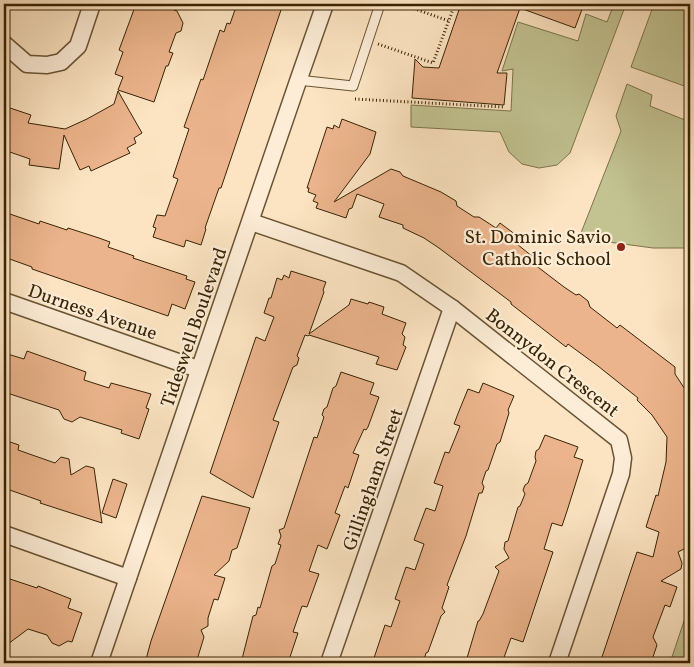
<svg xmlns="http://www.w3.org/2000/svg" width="694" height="667" font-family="Vollkorn,serif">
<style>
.green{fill:#c2c391;stroke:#7d734a}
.building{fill:#ebb48c;stroke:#382303}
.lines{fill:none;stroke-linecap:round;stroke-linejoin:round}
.lane-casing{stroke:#695333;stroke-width:11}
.street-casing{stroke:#695333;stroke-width:19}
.path{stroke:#382303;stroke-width:3;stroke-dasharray:1 2.5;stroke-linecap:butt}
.lane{stroke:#fdedd7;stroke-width:9}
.street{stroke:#fdedd7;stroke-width:16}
.poi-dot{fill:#8f2418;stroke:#fdedd7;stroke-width:2}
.labels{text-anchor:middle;stroke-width:4.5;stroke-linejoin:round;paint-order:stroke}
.poi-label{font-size:19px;fill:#382303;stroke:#fdedd7;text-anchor:end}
.street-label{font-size:19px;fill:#382303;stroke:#fdedd7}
</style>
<rect width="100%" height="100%" fill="#fce4c2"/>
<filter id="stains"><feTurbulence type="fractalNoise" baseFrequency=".004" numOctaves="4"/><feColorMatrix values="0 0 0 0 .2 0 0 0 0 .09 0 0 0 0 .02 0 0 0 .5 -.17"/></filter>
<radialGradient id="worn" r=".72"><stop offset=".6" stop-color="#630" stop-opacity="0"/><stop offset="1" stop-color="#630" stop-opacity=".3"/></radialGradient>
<g class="green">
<path d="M614,4H626L570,153L557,165L539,168L522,164L509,152L500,132L411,127V105L511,111L513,69L502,71L518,22L578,41L586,14L607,22Z"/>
<path d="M654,4H690V88L631,67Z"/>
<path d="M627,84L652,95L650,106L690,122V248H653L579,238L621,131L616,116Z"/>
<path d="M690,603V663H670Z"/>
</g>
<g class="building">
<path d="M136,4H158L177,11L183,23L181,31L176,33L169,52L173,53L168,66H166L154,102L118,90L123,77L115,74L123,52L119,50Z"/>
<path d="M237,4H283L221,188H219L205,228L206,229L201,245L186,240L184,247L153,237L156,228L153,227L157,215L165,216L178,179L173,177L189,129L184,127L201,79L203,80L220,30L224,32L227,23L230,24Z"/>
<path d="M461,4H584L575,28L520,8L497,73H507L504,105L412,98L415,59L423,67L439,68Z"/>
<path d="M118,91L142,133L134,138L136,143L127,148L130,153L91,171L89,166L80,170L64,135L59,169L29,165L30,159L4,150V106L31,115L28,123L65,129L87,119L114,104Z"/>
<path d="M342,119L376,132L370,154L334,202L391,169L400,172L403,176L441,192L456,201L457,206L474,217H479L496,228L500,223L516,235L512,240L533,257L530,261L564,287L576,295L579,294L588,301L590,307L617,328L620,325L675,367V374L690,397V541L688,547L678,552L682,563L681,569L661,581L677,587L670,607L665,605L653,637L657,645L651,663H600L637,552L653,557L659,532L646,527L656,495L658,496L666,462L667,437L652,415L637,400L638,398L598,366L568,344L566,347L511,304V302L439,248L424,238L403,228V225L379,217L384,204L357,194L352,208L349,209L346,218L316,208L318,203L313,201L316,195L308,192L309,188H307L327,127L333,129L334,125L339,128Z"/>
<path d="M4,212L39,224L40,221L67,230L68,228L99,238L110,242L108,247L134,256L133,258L187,276L186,279L195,282L185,309L172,304L168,316L32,269V267L4,257Z"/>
<path d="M291,271L326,282L323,290L324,292L309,334L349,305L351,299L368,304L369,302L384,307L382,314L406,323L402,334L405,337L403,345L406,347L397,370L376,364L379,357L309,335L308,336L305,335L297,356L299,358L297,365L293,367L273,420L279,422L253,498L210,473L256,337L265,341L274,317L264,313L269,298H271L277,278L282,280L284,275L289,278Z"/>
<path d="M27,351L86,372L84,380L109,388L111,383L151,394L146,408L149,409L139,439L121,433L122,430L80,417L72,422L64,419L59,410L4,392V353L24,359Z"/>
<path d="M341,372L374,383L370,394L379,397L368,427L366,430L364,429L353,453L359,455L348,488L345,486L335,513L340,515L327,549L318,545L309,571L319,574L307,607L302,606L293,632L298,633L288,663H241L253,616L256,615L258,607L260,608L272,566L275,564L281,545L278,544L281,536L279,530L284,528L314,437L317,438L324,417L322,415L324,409L327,407L333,388L336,386Z"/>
<path d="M483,383L514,396L508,410L509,413L500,442L497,444L488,470L486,471L482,483L484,487L482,493H479L466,536L447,585L449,587L442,608L445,612L441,616L428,652L426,653L423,663H390L374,658L385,625L391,627L400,601L395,599L406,567L415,570L424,544L414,540L426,508L435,511L443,486L434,483L445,452L449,453L460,426L454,424L459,411L468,389L479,393Z"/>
<path d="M545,435L578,447L574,457L583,460L567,511L562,526L552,523L544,549L553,552L523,642L511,638L502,663H471L467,658L478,621H479L483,614L499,571L495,567L509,558L504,549L505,542L508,541L518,507L520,506L525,494L523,490L525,485L528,483L536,461L535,457L536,451L539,449Z"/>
<path d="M4,440L19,445L18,450L55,463L61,457L69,459L71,475L86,466L94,468L102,523L40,503L41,501L4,488Z"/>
<path d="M113,479L127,484L116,518L102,513Z"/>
<path d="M202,496L250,508L237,548L232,550L229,561L214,575L225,578L218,600L214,599L208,618V626L201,630L204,637L196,663H145L151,641Z"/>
<path d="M4,577L37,588L38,586L71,599L68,608L82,613L72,642L68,641L59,646L52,643L47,635L28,629L4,647Z"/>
</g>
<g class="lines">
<defs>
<path id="lane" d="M298,80L353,86L380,4"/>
<g id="street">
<path d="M4,44L27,64L47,65L61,62L78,46L92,4"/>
<path d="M251,222L401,273L452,308L619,440L623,458L621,474L557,663"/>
<path d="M4,301L198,369"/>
<path d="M4,534L128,578"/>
<path d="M99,663C174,443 248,223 325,4"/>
<path d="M329,663L452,308"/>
</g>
</defs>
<use href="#lane" class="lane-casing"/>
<use href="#street" class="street-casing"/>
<g class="path">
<path d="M401,4L449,21"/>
<path d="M378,44L433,63L455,4"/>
<path d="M355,99L503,107"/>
</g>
<use href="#lane" class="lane"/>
<use href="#street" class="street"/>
</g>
<circle class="poi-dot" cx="621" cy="247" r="5"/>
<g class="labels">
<g class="poi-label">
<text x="611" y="243">St. Dominic Savio<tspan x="611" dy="22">Catholic School</tspan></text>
</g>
<g class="street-label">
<text transform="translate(93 311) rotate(19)" y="7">Durness Avenue</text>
<text transform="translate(193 327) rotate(-71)" y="7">Tideswell Boulevard</text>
<text transform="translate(553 362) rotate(38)" y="7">Bonnydon Crescent</text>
<text transform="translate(372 479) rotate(-71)" y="7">Gillingham Street</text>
</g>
</g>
<rect width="694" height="667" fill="none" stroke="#fce4c2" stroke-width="20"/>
<rect x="5" y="5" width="684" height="657" fill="none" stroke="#382303" stroke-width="2.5"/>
<rect x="10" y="10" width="674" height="647" fill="none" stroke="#382303"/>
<rect width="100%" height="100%" filter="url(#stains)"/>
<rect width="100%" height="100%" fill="url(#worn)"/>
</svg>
